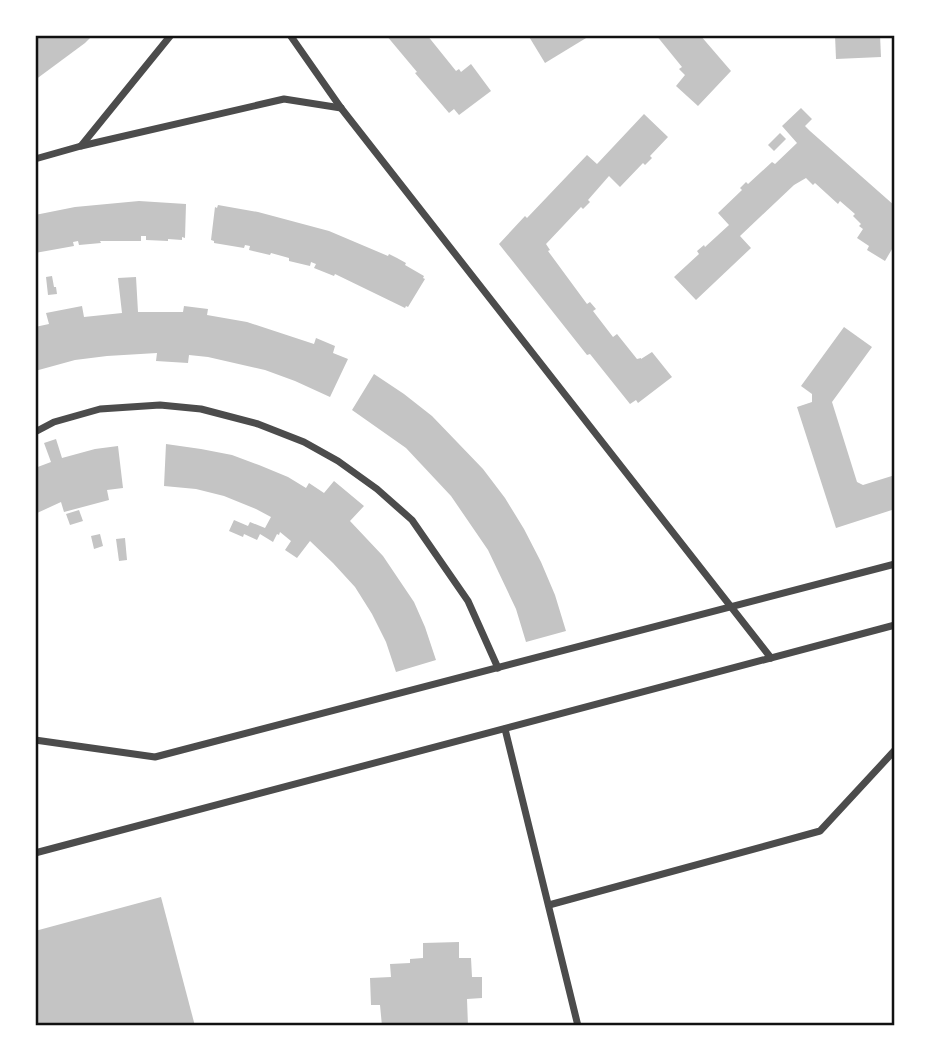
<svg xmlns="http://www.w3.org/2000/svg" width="930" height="1061" font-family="Lato,sans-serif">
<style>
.building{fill:#c4c4c4}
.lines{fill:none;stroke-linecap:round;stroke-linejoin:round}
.minor{stroke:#4c4c4c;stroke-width:7}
.neatline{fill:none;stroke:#111;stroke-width:2.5}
</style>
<rect width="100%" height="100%" fill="#fff"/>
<g class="building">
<path d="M37,35H93L85,43L35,80V36Z"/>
<path d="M386,35H427L456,71L459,69L461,72L471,64L491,91L459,115L454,109L449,113L415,73L417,72Z"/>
<path d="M528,35H591L545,63Z"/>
<path d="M656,35H700L731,71L698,106L676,86L685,75L679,69L682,67Z"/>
<path d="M835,35H880L881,57L836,59Z"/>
<path d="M801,108L812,119L805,126L810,131L895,206V244L885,261L867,250L869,246L857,238L863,229L859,226L861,224L853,216L855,214L840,201L838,204L815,183L813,185L806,178L794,185L740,236L751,248L696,300L674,277L699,254L697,251L704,245L705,247L729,225L718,213L742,190L740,188L746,182L748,184L772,162L775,164L797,143L782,126Z"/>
<path d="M644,114L668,137L650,156L652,158L645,165L643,163L620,187L609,176L588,200L590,202L583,209L581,207L546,244L550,250L548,251L587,304L590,302L596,309L593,311L613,337L617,334L637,359L641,358V359L652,352L672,377L638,403L636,400L630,404L590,354L587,355L499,244L525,216L527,218L587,155L597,164Z"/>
<path d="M780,133L786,139L774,151L768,145Z"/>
<path d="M139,201L186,204L185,238L182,237V240L168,239V241L146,240V236H141V241H100L101,243L79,245L78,241L73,242L74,246L35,253V215L75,207Z"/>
<path d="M218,205L258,212L329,231L388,256L389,254L397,258L406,263L405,265L424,276L423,278L425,279L408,307L406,306L405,308L335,274L334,276L314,268L316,264L311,262L310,266L289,261V258L271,253L270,255L249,250L250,246L245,245L244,248L214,243V241L211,240L215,207L217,208Z"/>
<path d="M52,276L54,287H56L57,294L48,295L46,277Z"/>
<path d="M136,277L138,312H183L184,306L208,309L207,315L247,322L314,344L316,338L335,346L333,353L348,359L330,397L295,381L265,370L208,357L189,355L188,363L156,361L157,353L107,356L75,360L35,371V327L49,324L46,313L82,306L84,317L122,313L118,278Z"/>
<path d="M844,327L872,347L832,402L857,482L863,485L895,475V509L836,528L797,407L812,402V394L801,386Z"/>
<path d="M374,374L404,394L432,416L483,469L505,498L524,529L541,562L555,595L566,631L526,642L516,609L488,550L451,496L406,448L352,410Z"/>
<path d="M56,439L62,458L95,449L118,446L123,488L107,490L109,500L64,512L61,502L35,514V468L51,462L44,443Z"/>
<path d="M166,444L201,449L232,455L259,465L288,477L306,488L309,483L324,493L334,481L364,506L350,521L383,556L414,602L425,627L436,660L396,672L386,642L372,614L355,587L333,563L310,541L297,558L285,550L291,541L280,532L279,535L277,534L273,542L260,534L257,540L244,534L243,537L229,531L234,520L248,526L250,522L265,528L271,517L256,509L224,496L196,489L164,486Z"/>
<path d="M79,510L83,521L70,525L66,514Z"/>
<path d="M100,534L103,546L94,549L91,536Z"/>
<path d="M125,538L127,560L119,561L116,539Z"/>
<path d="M161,897L195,1026H35V931Z"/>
<path d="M459,942V958H471L472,977H482V998L467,999L468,1026H382L380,1005H371L370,978L391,977L390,964L410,963V959L423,958V943Z"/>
</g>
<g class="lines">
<g class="minor">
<path d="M290,35L341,108L771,658"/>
<path d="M81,146L284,99L341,108"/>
<path d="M35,159L81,146L171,35"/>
<path d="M35,432L54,422L100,409L160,405L201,409L258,424L304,442L338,461L377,489L412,520L468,601L498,668"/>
<path d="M505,729L578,1026"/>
<path d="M35,740L155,757L895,564"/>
<path d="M35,853L895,625"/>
<path d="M549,905L820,831L895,750"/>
</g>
</g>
<rect width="930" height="1061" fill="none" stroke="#ffffff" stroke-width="74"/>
<rect x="37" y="37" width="856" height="987" class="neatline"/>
</svg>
